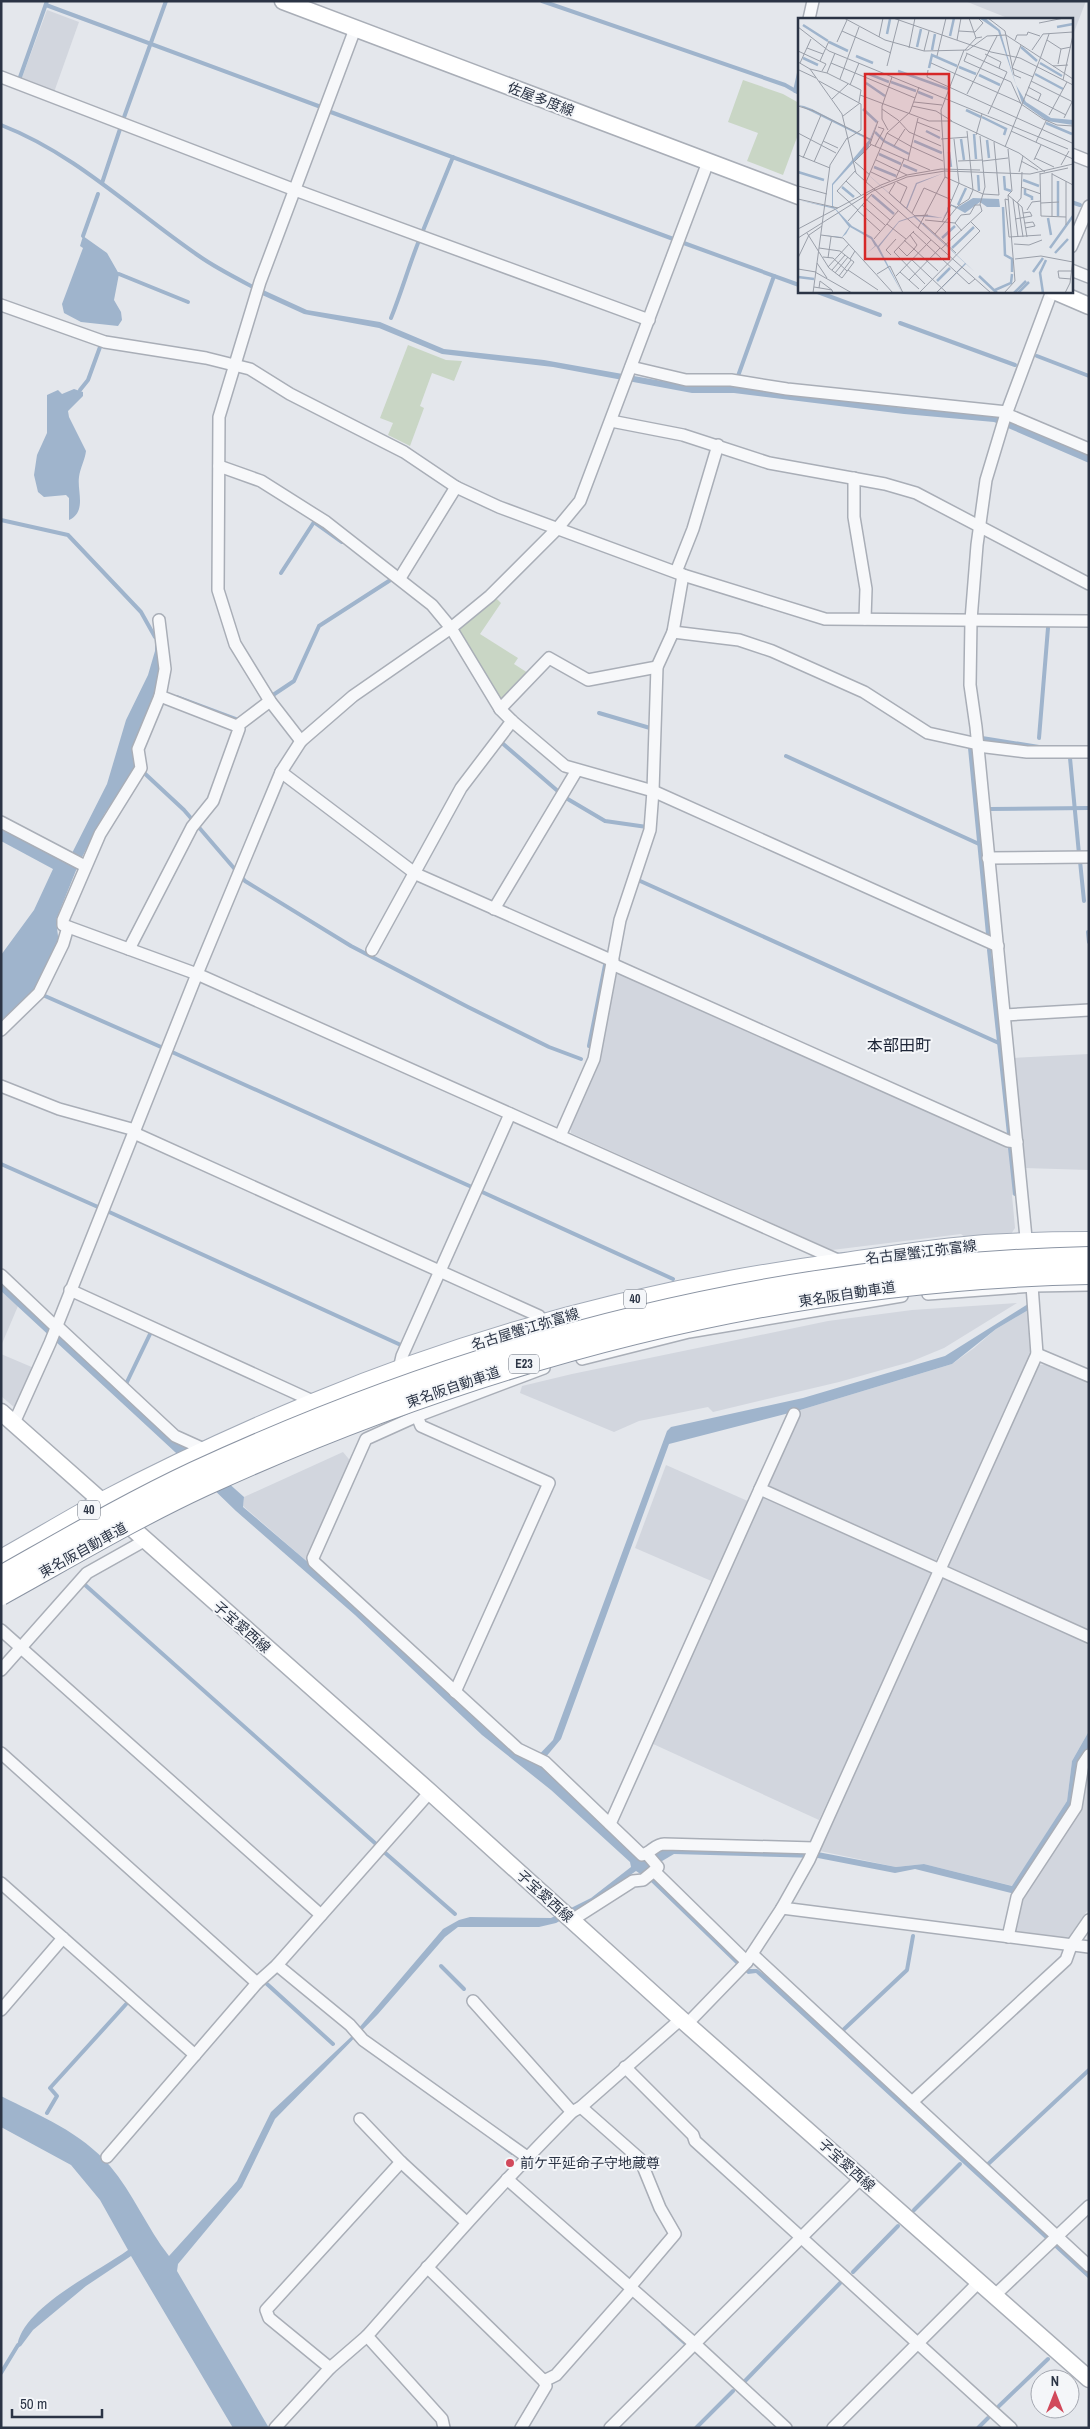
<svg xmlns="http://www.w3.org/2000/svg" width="1090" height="2429" font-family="'Archivo Narrow','Noto Sans JP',sans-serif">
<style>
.built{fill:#d2d6de}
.green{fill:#c9d6c5}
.water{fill:#9fb4cc}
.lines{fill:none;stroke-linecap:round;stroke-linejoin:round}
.stream{stroke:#9fb4cc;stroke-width:4}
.street-casing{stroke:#a9aeb7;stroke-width:14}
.secondary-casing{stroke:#a9aeb7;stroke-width:19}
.primary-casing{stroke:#a3abb8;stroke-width:20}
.street{stroke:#f7f8fa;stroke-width:11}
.secondary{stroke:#fff;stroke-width:16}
.primary{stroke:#fff;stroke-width:18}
.highway-bridge-casing{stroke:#8b94a3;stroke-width:22;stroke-linecap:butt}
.highway-bridge{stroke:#fff;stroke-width:20}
.poi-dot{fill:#d1495b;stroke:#f4f6f9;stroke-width:2}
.labels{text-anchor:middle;stroke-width:4;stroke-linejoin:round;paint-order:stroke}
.shield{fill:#f4f6f9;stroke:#676e7b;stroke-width:1}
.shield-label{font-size:12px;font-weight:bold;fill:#2b3445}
.street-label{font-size:14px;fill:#2b3445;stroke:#f4f6f9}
.poi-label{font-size:14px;fill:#2b3445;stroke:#f4f6f9;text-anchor:start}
.quarter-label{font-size:16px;fill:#1d2536;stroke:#f4f6f9}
.inset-river{fill:none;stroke:#9fb4cc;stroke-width:2.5}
.inset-road{fill:none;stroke:#9a9fa9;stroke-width:1}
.view{fill:#d62828;fill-opacity:0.15;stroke:#d62828;stroke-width:2.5}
.inset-edge{fill:none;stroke:#2b3445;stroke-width:2.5}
</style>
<rect width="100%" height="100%" fill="#e4e7ec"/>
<g class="built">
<path d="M965,1H1086L1071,40V19H1010Z"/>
<path d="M47,10L79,22L53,95L20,83Z"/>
<path d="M619,970L1005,1144L1010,1148L1015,1194L1012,1195L1015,1228L1011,1234L966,1238L961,1234L832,1250L571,1133L570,1126L615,973Z"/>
<path d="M1089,1054V1170L1024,1168L1013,1058Z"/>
<path d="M1,1291L18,1306L1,1346Z"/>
<path d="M1017,1303L944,1348L910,1362L839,1382L713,1412L708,1407L639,1421L614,1432L520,1393L522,1386L572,1374L828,1321L912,1310Z"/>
<path d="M1030,1309L1032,1353L935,1562L771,1488L767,1479L797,1411L952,1364L974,1348L996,1329Z"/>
<path d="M1,1354L34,1368L15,1408L1,1396Z"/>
<path d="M1051,1364L1089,1380V1631L950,1569L948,1564L1038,1365Z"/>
<path d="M343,1452L353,1464L310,1564L243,1506L244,1497Z"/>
<path d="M666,1465L750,1502L716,1583L635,1548Z"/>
<path d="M766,1497L928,1569L932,1576L819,1820L651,1743L760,1499Z"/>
<path d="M946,1577L1089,1641V1731L1072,1761L1067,1801L1013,1886L924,1864L896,1867L820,1851L941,1580Z"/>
<path d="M1089,1762V1908L1069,1937L1058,1939L1012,1934L1019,1901Z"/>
</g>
<g class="green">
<path d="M743,80L783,94L799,103V132L783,175L747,161L758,133L728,122Z"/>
<path d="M408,345L446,360L462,361L454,381L432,373L420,406L424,408L410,446L388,435L393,423L380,418Z"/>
<path d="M496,598L501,603L480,634L518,658L514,664L528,673L505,698H499L460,634V628Z"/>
</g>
<g class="water">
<path d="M83,236L107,253L119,274L114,300L121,312L122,320L118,326L81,322L64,313L62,304L83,248L80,246Z"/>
<path d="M261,289L307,310L380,322L444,349L544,360L690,386L717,385L913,409L995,415L1089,455V463L994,422L904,414L734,393H692L553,367L442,354L379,328L304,314L260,294Z"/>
<path d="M74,389L83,392V396L68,411L69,417L86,451C85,460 80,468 79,477C77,491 87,512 69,520V498L66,495L44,497L38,492L34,475L37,455L47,433V395L58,390L62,394Z"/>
<path d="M155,633L162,665L136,767L105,813L79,863L56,920L59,944L34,991L1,1023V955L34,910L53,869L1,841V827L67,863L107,784L126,720L148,675L155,651Z"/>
<path d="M1,1281L244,1497L243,1507L310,1564L514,1751L532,1762L553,1740L667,1431L671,1427L803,1398L945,1356L1028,1304L1030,1309L996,1329L952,1364L797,1411L669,1444L561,1739L545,1758L542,1768L640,1859L661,1847L802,1849L896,1867L924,1864L1012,1886L1067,1801L1072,1761L1089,1731V1746L1079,1762L1073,1804L1015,1894L915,1869L895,1873L818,1858L674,1854L652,1867L748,1969H757L765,1975L1089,2271V2279L756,1973L748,1974L737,1965L648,1879L636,1871L582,1909L556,1923L539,1927H458L445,1937L378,2014L275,2119L242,2187L178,2264L177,2271L269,2428H233L131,2256L86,2286L33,2330L21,2346L17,2348C20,2308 98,2272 128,2250L100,2200L71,2165L1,2127V2096C40,2116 81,2132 110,2166C133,2193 147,2228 169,2256L237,2181L271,2112L352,2036L443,1929L459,1920L470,1917L551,1918L591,1898L631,1867L630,1862L551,1790L482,1735L355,1615L236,1511L175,1452L1,1291Z"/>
</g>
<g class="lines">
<g class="stream">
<path d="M542,1L785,85L799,93"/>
<path d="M46,5L321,107"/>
<path d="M19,80L47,1"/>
<path d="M795,91L799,73"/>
<path d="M328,111L676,240"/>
<path d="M123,120L166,1"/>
<path d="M1,125C76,154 133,211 199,256C216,268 236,278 255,288"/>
<path d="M102,183L120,129"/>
<path d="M1071,202L1080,205"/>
<path d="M422,233L453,157"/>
<path d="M83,236L98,194"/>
<path d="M681,242L799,285"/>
<path d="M119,274L188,302"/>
<path d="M815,291L880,315"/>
<path d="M391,318C402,291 409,265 420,238"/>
<path d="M900,323L1015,365"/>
<path d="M1037,356L1089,376"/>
<path d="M738,376L774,276"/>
<path d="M80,390L88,380L100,347"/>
<path d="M1,520L68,535L141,612L155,637"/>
<path d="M281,573L314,522L342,542"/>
<path d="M273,695L294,681L319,626L392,579L390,577"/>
<path d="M177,697L236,719"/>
<path d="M599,713L650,728V730"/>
<path d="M982,738L1039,747"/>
<path d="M1039,738L1048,628"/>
<path d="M501,742L560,793"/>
<path d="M970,748L988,934"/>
<path d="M786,756L979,844"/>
<path d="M1070,758L1079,854"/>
<path d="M141,770L184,810L245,881L351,946L468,1007L549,1047L581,1059"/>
<path d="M566,798L605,821L647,827L646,829"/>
<path d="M990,809L1089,808"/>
<path d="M1080,861L1084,901"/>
<path d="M638,880L1001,1044"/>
<path d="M1088,932L1089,942"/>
<path d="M989,950L1009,1134"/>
<path d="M45,996L161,1047"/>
<path d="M589,1046L605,965"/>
<path d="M172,1052L474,1188"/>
<path d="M1010,1148L1015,1194"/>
<path d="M1,1164L98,1207"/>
<path d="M480,1191L673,1279"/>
<path d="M107,1211L403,1346"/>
<path d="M126,1384L151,1332"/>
<path d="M84,1584L376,1844"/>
<path d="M383,1851L455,1914"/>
<path d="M441,1966L464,1989"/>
<path d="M267,1984L333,2044"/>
<path d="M841,2032L907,1970L913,1936"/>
<path d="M47,2113L57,2096L50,2088L128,2002"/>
<path d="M496,2141L512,2153"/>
<path d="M986,2166L1089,2070"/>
<path d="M914,2210L960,2164"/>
<path d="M853,2272L898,2226"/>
<path d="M663,2323L685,2343"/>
<path d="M1,2373L18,2345"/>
<path d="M744,2382L844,2279"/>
<path d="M999,2406L1048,2359"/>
<path d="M696,2428L733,2391"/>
<path d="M978,2428L988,2418"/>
</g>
<defs>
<g id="street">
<path d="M809,19L813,1"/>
<path d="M1,77L295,190L649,320"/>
<path d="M1071,154L1089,161"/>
<path d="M1071,247L1089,206"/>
<path d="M1071,270L1089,277"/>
<path d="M1,305L105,342L206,358L250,369L290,394L404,452L456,487L499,507L683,575L825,619L1089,621"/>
<path d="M631,367L686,380H731L787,389L1007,412"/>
<path d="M1006,414L1089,449"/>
<path d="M611,421L683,435L769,463L885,484L916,493L1089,584"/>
<path d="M219,466L261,481L326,522L432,605L451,628L500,709L512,721L565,766L653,791L998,946"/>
<path d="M854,478V517L866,589L865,619"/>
<path d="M676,572L693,529L718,445"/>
<path d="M400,578L456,487"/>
<path d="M159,620L165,669L160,696L138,749L141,768L100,834L63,920V925L197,974L840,1261"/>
<path d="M673,632L739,640L772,651L864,692L928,733L978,744"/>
<path d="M500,709L549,658L588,680L657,667"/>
<path d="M237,726L270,701"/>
<path d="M301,741L270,701L235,644L218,590L219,417L260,282L355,29"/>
<path d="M978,746L1027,752H1089"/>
<path d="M281,772L416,874L613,961"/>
<path d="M1,822L85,866"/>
<path d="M988,858L1089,857"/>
<path d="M494,909L577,770"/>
<path d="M129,949L192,827L213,801L239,729L237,726L160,696"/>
<path d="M372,950L461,788L512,721"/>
<path d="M612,964L1008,1141L1017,1142"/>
<path d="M1005,1015L1089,1010"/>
<path d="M1,1030L39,993L63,944L68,927"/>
<path d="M1,1086L59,1109L135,1130"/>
<path d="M134,1133L539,1316L543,1322"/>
<path d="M560,1136L594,1059L620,920L650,830L653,791L657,667L673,632L683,575"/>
<path d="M1027,1248L976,727L970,685L971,620L977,545L986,480L1005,417L1052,291"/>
<path d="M1,1275L56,1327"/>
<path d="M70,1290L315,1402"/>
<path d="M928,1294L1033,1286L1089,1285"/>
<path d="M56,1325L175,1436L206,1450"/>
<path d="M1037,1354L1089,1376"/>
<path d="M582,1359L689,1332L902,1296"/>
<path d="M544,1368L417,1416L366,1439L313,1558L314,1562L518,1749L545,1762L642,1855C651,1853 655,1844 664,1844L814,1848"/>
<path d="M399,1369L402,1356L510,1114"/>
<path d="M417,1416L421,1426L549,1483L455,1692"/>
<path d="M14,1423L50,1343L197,974L281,772L301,741L353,696L451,628L490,596L556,530L580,501L708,162"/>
<path d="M760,1489L794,1414"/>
<path d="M1,1630L321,1915"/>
<path d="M1,1670L87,1573L144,1541"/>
<path d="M1,1753L257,1983"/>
<path d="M610,1824L760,1489L1089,1637"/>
<path d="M647,1854L658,1867L654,1871L747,1962"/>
<path d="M1,1883L195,2055"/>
<path d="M782,1908L1089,1947"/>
<path d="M572,1920L633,1881L643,1880L654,1871"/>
<path d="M1008,1937L1017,1897L1076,1807L1083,1764L1089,1755"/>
<path d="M752,1954L1089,2266"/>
<path d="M277,1965L350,2025L363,2040L527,2157"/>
<path d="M473,2001L572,2112"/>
<path d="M1,2010L63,1938"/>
<path d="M687,2024L746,1963L782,1908L809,1860L1037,1354L1031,1272"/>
<path d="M625,2067L693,2135L695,2141L1011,2428"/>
<path d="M912,2102L1066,1960L1071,1946L1089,1920"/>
<path d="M581,2107L640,2159L660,2208L675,2234L630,2287"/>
<path d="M360,2119L401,2162L466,2222"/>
<path d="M107,2157L257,1983L277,1965L430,1792"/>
<path d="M507,2179L695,2344L786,2428"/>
<path d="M427,2267L544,2381L556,2375L632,2289"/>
<path d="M994,2296L1089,2206"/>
<path d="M330,2368L269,2318L266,2310L401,2162"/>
<path d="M275,2428L330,2368L367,2336"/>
<path d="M444,2428L442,2419L367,2336C434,2260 500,2184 572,2112L581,2107L681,2019"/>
<path d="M521,2428L546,2386L544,2381"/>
<path d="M610,2428L861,2178"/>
<path d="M833,2428L979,2282"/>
</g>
<g id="secondary">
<path d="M283,1L799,196"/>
<path d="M1054,291L1089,306"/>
<path d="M1,1412L430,1792L681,2019L1089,2379"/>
</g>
<path id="primary" d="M1,1559C35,1540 68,1520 101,1502C171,1465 243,1432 315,1402C483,1332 657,1287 837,1263C886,1256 935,1248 985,1244C1020,1242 1054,1241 1089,1241"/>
</defs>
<use href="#street" class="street-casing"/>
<use href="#secondary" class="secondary-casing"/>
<use href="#primary" class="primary-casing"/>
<use href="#street" class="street"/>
<use href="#secondary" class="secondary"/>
<use href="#primary" class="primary"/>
<defs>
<g id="highway-bridge">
<path d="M1,1576C65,1540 128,1503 194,1472C477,1341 777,1264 1089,1257"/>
<path d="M1,1595C68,1558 135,1518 204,1486C483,1358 781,1280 1089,1274"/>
</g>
</defs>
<use href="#highway-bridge" class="highway-bridge-casing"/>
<use href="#highway-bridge" class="highway-bridge"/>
</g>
<circle class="poi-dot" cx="510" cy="2163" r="5"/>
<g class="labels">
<g class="shield">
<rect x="624" y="1289.5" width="22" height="19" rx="4"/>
<rect x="509" y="1354.5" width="30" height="19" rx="4"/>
<rect x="78" y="1500.5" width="22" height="19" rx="4"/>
</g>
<g class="shield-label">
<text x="635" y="1303">40</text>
<text x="524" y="1368">E23</text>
<text x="89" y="1514">40</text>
</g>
<g class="street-label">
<text transform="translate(541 99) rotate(21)" y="5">佐屋多度線</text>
<text transform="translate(921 1252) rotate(-7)" y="5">名古屋蟹江弥富線</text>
<text transform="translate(847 1294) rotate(-9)" y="5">東名阪自動車道</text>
<text transform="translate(525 1329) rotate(-17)" y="5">名古屋蟹江弥富線</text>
<text transform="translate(453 1387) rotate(-19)" y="5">東名阪自動車道</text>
<text transform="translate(83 1550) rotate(-29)" y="5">東名阪自動車道</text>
<text transform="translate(242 1627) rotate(41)" y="5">子宝愛西線</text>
<text transform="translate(545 1896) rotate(42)" y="5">子宝愛西線</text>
<text transform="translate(847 2165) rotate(42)" y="5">子宝愛西線</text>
</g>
<g class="poi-label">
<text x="520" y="2168">前ケ平延命子守地蔵尊</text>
</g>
<g class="quarter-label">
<text x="899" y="1051">本部田町</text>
</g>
</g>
<g transform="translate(798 18)">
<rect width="275" height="275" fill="#e4e7ec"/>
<path d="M181,0H187L202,12L218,67L228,84L253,100L275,102V107L249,103L224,85L200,13ZM0,87L6,88L14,91L72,121L79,104L70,131L56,144L108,190L118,165L146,155L119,166L109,191L116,198L118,197H129L145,200L149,193V190L152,186L160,189L175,180L201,181L202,189H189L182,184L167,195L153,187L150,194L145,200L117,198L177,254L168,246L139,275L167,245L116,199L101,204L81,229L104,275L78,228L69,235L77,228L73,221L52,209L48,216L43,220L24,217L44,219L51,209L37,191L0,182L34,189V166L71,122ZM56,144L116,198L101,203L80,228L74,219L54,208L35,188V167Z" fill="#9fb4cc" fill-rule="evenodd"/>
<path class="inset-river" d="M5,7L30,23M259,9L275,6M89,16L92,1M152,18L156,0M31,24L50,33M119,29L123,11M223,29L239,43M134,32L137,16M58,38L75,45M5,40L20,47M242,45L264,58M161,49L178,56M131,50L134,37L159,48M100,53L150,71M71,56L91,64M237,56L265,71M181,57L202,67M93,64L118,73M68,65L87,78M120,74L135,80M65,91L79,104M168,92L183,99M184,99L208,111L206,117M248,105L274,116M128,113L142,120M77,114L86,123L111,136M176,116L178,141M163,121L166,142M189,122L191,140M116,123L144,135M151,134L153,149M81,136L103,146M105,147L119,153M76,149L98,158M0,154L26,162M180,157L181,173M206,158L207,171L213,173M225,162L241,168M260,163V198M44,169L56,179M227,171V176L234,179V182M74,177L96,196M160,187L168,170M205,189L207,237L214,241V254M250,200L253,217M144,220L157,208M154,230L176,209M252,230L275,198M257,235L270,221M235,254L245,240M181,258L199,275M0,259L16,261M139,263L152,250M197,272L213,265L214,256M216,275L228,263M220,275L231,264M245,275L242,255L248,242"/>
<path class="inset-road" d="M46,0L87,22L126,33L170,32L189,18L208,17L275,61M95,0L193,34L222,40L275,67M171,0L178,20L184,19M190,0L207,13L216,57L223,60M241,5L266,0M0,9L31,33L270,131M44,13L93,35M161,13L177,14L185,5L180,0M81,19L85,0M159,22L163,0M217,22L219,17H229L230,14L242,18M249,22L263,31L273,29M39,24L49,2M223,27L214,50L235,59M9,30L25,36M111,30L117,0M167,32L178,20M234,32L245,16L275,14M0,33L28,46L24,53M126,33L131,13M168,35L209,54L190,96M169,36L166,43L213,64L223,86L245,101L259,107L275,108M187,36L203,44L201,50M139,38L148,0M242,41L251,16M22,43L31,23M0,44L12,51L44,96L58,155L193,275M2,45L13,21M33,45L117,80M133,45L223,85M260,46L263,31M89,48L101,1M255,48L270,47M12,51L29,55L63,72L61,84M1,52L18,60M130,52L129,59L274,125M29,55L37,35M42,61L61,9M265,62L275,17M21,63L63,86V112L49,121M233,63L275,84M52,67L61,45M230,69L243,76L240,83M169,76L199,18M227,76L268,97M62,77L131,103H153L221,135L247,154M34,81L50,66M116,84L144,87M0,88L16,93M114,88L138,93L154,103M84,91L100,102L111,114L143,128M14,92L74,122M251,97L269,64M45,98L62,85M266,100L274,84M80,103L72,126L132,152M119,104L142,113M90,112L84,101V88L94,59M213,113L275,141M0,115L38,135M89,115L114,129M178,117L184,96M143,121L170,119M25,123L40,130M238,124L248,103M77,128L86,111L80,109M96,128L107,111M114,129L145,143M207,129L242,41M210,131L214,173L210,177M0,137L32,150M5,140L23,97M237,140L256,149M78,142L109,157M110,142L120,100M236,142L243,127M160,143L185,142M185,143L210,140M223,143L240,152M16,144L34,103M57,144L72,157M55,145L73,127M263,147L271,133M57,153L39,173L60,192M73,154L92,163M221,154L225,138M242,155L243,198L268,199M254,155V199M242,156L270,150M254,156L275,167M147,159L185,176L201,177L196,124M98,160L106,141M48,163L63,177M268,163V207M68,164L89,115L112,94L121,69M99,164L109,169L102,185M97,165L91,175L117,198L130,197M0,168L29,176M223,169L243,176M0,181L40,190M68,181L92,202M215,181L220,219M211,182L207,181L211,219L243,217M219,185L223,180L224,154M220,185L225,219M243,185L261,184M152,186L161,165L156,121M64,187L87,207M59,192L82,213M229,192L234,184L243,183M114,195L126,170L154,182M217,201L234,198L232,194L225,195M127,202L157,205L164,213M50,203L74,176M144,204L153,187L159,190M125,205L158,235M157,205L163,197L172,196L177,187H182M227,205L235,204L237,208L227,210M89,206L108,221M120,210L147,159L143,92L166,32M0,211L83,167L109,157L143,151L182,152M116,213L96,234L127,266M115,214L171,266L177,261M9,215L31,250L44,260L56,244L52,241L57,233M137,216L160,188L171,181L175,172L169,113M23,217L45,220L95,275M112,217L119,227L116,231M0,220L75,173L109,159L147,153L232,156L275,146M76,221L100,193M106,222L140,253M216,226L231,227L244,222M100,229L109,238L116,231M21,230L42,233L52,241M143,231L184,193L182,186L187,169L182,118M93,237L88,232L98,221M25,239L35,240L49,253M0,240L11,217L24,208M30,240L33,219M217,241L243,238L275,244M114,242L149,275M19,245L29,260M30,249L51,226M0,251L18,254M34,252L47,237M50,252L80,272M17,254L54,275M102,254L121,271M37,255L50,239M79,256L92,248L105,275M41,258L53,242M98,258L133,222M273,261L261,260L260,253H274M111,262L142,230M16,269L34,272L35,275M21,270L22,263L34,272M15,275L32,147L49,120M121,275L182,213L173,204M138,275L164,249M206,275L217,263L210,177L224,189L229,219M267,275L272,265L275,241"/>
<path class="view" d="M67,56H151V241H67Z"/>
<rect width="275" height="275" class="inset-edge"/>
</g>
<rect width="1090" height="2429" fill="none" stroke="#2b3445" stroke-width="5"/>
<g transform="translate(1055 2394)"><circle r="24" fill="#f4f6f9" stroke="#a4a8b1"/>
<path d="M0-4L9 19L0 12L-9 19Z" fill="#d1495b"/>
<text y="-8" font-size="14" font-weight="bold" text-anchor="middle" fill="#2b3445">N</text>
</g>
<path d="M12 2409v8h90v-8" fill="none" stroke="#2b3445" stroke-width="2.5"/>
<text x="20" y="2409" font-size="15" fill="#2b3445" stroke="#f4f6f9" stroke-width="4" paint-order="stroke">50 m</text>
</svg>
